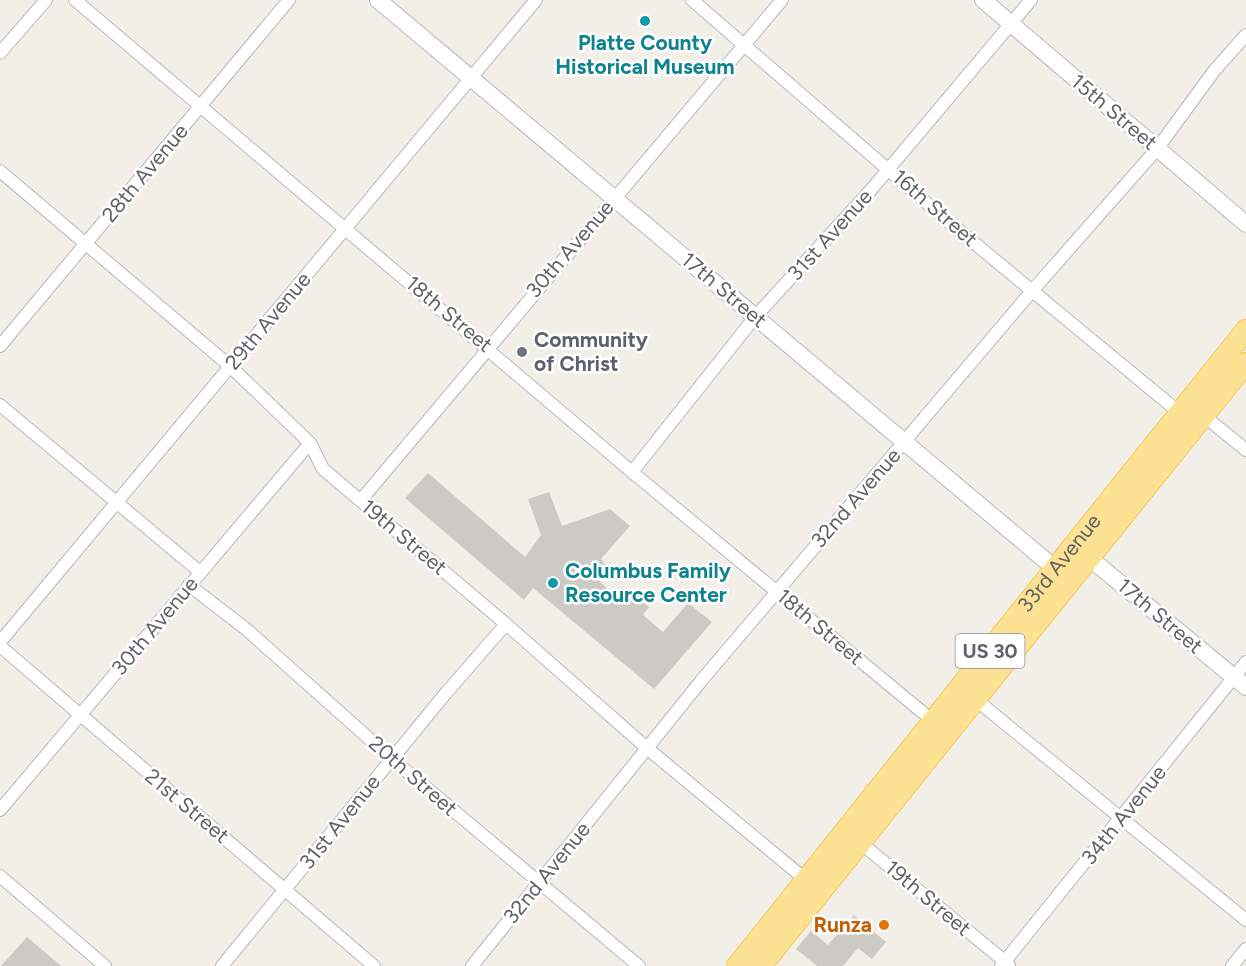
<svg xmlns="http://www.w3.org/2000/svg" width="1246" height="966" font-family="Figtree,sans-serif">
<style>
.building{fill:#cccac5}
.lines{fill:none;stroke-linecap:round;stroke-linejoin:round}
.street-casing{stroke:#b5b8bc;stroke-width:14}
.secondary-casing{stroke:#b6babf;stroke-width:18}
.highway-casing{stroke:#f9ab00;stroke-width:22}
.street{stroke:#fff;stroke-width:12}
.secondary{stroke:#fff;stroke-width:16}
.highway{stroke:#fde293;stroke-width:21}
.culture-dot{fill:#0f9aa8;stroke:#fff;stroke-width:2}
.worship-dot{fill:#6b7280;stroke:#fff;stroke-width:2}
.food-dot{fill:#e8710a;stroke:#fff;stroke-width:2}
.labels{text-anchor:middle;stroke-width:5;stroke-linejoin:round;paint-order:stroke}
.shield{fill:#fff;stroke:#8f9295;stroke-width:1.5}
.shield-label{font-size:20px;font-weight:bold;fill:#5f6368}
.culture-label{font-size:21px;font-weight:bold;fill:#0d838f;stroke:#fff}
.street-label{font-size:21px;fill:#5f6368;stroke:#fff}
.worship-label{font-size:21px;font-weight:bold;fill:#5b616d;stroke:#fff;text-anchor:start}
.food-label{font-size:21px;font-weight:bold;fill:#c56008;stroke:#fff;text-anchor:end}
</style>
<rect width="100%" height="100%" fill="#f1efe8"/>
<g class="building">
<path d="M428,473L525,557L541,535L528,499L549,492L562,526L610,509L630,526L601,559L607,566L597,579L619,599L627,588L649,607L643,615L663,632L688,603L712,622L654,689L533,588L524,600L405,498Z"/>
<path d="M854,915L886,942L872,959L858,948L843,966H817L796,949L811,931L828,945Z"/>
<path d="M27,937L47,954L61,966H1Z"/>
</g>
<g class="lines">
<defs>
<g id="street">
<path d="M75,0L632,472L933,721"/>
<path d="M692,0L944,218L1180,413"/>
<path d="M0,53L46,0"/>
<path d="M0,171L231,367L310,443L323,469L506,624L648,749L811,884"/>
<path d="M0,346L289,0"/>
<path d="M0,405L200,572"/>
<path d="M1203,415L1246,450"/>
<path d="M632,472L755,317L870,191L1031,0"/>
<path d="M361,500L782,0"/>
<path d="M189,585L246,629L392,759L639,966"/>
<path d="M0,642L536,0"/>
<path d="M0,646L374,966"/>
<path d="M975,699L1246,920"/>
<path d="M0,810L310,443"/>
<path d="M856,839L1009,965"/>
<path d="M0,876L105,966"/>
<path d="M222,966L446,693L506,624"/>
<path d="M472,966L701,681L1032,291L1157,149L1214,71L1246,35"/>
<path d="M1001,966L1246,662"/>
<path d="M1232,966L1246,949"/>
</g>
<g id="secondary">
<path d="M378,0L1064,576"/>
<path d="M983,0L1246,224"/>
<path d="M1081,551L1246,687"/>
</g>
<g id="highway">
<path id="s1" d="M737,966L1246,330"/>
<path d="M761,966L1246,363"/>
</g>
</defs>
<use href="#street" class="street-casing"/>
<use href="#secondary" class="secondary-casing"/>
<use href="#highway" class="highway-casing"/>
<use href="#street" class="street"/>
<use href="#secondary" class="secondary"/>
<use href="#highway" class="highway"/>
</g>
<g class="culture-dot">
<circle cx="645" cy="21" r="6"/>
<circle cx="553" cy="583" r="6"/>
</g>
<circle class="worship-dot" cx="522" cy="352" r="6"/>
<circle class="food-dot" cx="884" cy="925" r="6"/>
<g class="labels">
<rect class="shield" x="955.5" y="634" width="69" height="34" rx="4.5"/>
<g class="shield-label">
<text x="990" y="658">US 30</text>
</g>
<g class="culture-label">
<text x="645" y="50">Platte County<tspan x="645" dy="24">Historical Museum</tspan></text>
<text x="565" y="578" text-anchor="start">Columbus Family<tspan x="565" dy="24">Resource Center</tspan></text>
</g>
<g class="street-label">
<text transform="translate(1114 112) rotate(40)" y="7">15th Street</text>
<text transform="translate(145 173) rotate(-50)" y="7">28th Avenue</text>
<text transform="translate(935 208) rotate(41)" y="7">16th Street</text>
<text transform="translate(830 235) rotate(-48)" y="7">31st Avenue</text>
<text transform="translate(570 249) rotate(-49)" y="7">30th Avenue</text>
<text transform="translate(724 290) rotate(40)" y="7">17th Street</text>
<text transform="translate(449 314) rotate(40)" y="7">18th Street</text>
<text transform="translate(268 321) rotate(-50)" y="7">29th Avenue</text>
<text transform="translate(856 498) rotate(-49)" y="7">32nd Avenue</text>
<text transform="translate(404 537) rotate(40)" y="7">19th Street</text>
<text dy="7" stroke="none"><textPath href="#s1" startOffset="516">33rd Avenue</textPath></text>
<text transform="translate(1160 616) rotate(40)" y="7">17th Street</text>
<text transform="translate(155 626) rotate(-50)" y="7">30th Avenue</text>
<text transform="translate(820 627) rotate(40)" y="7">18th Street</text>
<text transform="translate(413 776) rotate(41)" y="7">20th Street</text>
<text transform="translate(187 806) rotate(40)" y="7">21st Street</text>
<text transform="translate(1124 815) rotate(-51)" y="7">34th Avenue</text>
<text transform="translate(340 822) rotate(-51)" y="7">31st Avenue</text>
<text transform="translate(547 873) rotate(-51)" y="7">32nd Avenue</text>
<text transform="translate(928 898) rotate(40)" y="7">19th Street</text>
</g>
<g class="worship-label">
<text x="534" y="347">Community<tspan x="534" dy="24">of Christ</tspan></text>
</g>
<g class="food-label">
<text x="872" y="932">Runza</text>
</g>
</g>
</svg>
